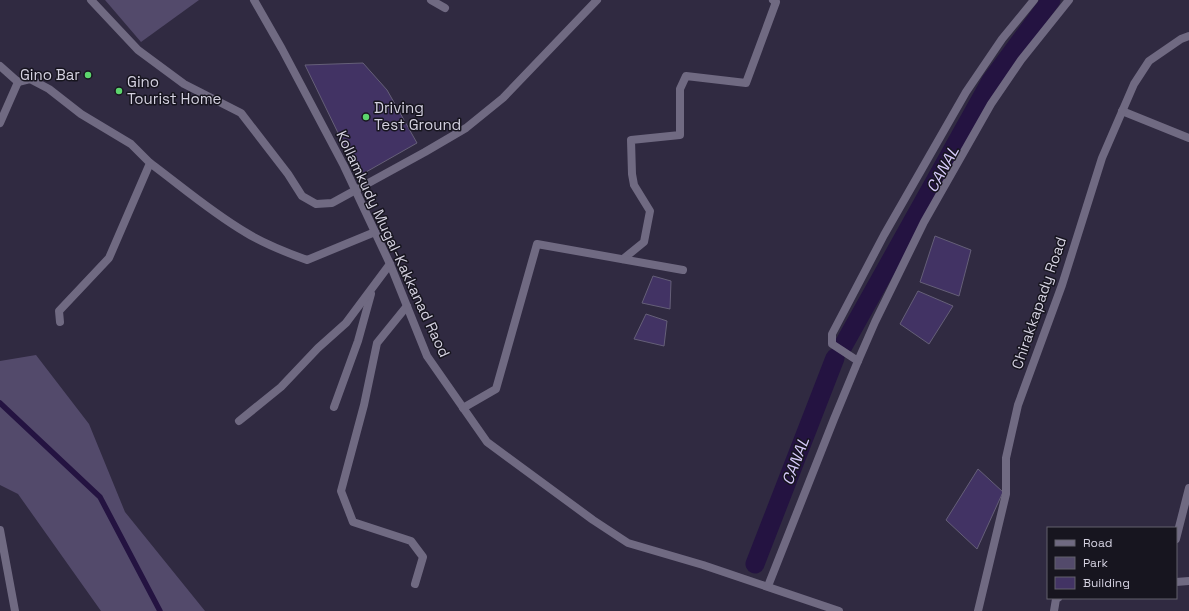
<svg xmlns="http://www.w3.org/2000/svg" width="1189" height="611" font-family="'Space Grotesk',sans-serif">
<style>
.green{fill:#534a6b}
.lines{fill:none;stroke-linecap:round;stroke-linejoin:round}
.stream{stroke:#241341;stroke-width:5.5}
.canal{stroke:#241341;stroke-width:19}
.building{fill:#423364;stroke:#655f78}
.street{stroke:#706a82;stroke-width:8}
.poi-dot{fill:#5cd56d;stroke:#17151f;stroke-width:1.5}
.labels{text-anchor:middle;stroke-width:3;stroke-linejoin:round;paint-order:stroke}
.poi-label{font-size:15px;fill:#d4d1e0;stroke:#17151f;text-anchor:start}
.street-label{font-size:15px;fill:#d4d1e0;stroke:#17151f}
.water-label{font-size:16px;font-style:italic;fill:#d5c9f9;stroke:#17151f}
</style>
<rect width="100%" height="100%" fill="#302a41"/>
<g class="green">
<path d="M105,0H199L141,42Z"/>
<path d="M36,355L89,424L125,512L205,611H101L18,494L0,485V361Z"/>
</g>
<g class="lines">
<path class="stream" d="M0,403L100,497L160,611"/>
<g class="canal">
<path d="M843,346L991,81L1051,0"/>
<path d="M755,564L835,358"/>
</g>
</g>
<g class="building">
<path d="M363,63L387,90L417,143L359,176L305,65Z"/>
<path d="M935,236L971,250L959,296L920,282Z"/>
<path d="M653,276L671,281L670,309L642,303Z"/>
<path d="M918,291L953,306L929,344L900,324Z"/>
<path d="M646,314L667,321L664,346L634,339Z"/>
<path d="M978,469L1003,492L977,549L946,520Z"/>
</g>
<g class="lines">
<g class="street">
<path d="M91,0L138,50L184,84L241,113L288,174L302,196L316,204L332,203L425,152L466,128L503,98L597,0"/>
<path d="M254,0L282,49L344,166L390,264L427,356L487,442L593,520L628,543L703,565L839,611"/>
<path d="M431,0L445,8"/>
<path d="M0,66L18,82L30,79L49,89L81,114L131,144L150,163L109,258L59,311L60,322"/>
<path d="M1122,111L1189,138"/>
<path d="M0,123L18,82"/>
<path d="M150,163C181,186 211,212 245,232C264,244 285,252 307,260L375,232"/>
<path d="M623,259L644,242L650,211L634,185L632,174L631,140L680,135V89L686,76L746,83L776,2L773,0"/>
<path d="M407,306L377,343L364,405L341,491L353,522L411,541L423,557L415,584"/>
<path d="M858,361L832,344V334L884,235L966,92L1002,39L1034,0"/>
<path d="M334,407L358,341L371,294"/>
<path d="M463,408L496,389L537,244L683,270"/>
<path d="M239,421L281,387L318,348L346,323L390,264"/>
<path d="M0,530L15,611"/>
<path d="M1176,539L1189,488"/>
<path d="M1176,582L1189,581"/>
<path d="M768,586L834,419L858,361L875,322L924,222L991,104L1021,60L1069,0"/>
<path d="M978,611L1006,494V458L1018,405L1062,285L1102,158L1134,84L1149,61L1181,39L1189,36"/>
<path d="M1054,611L1056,599L1058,598"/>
</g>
</g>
<g class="poi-dot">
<circle cx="88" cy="75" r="4"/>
<circle cx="119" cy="91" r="4"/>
<circle cx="366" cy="117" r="4"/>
</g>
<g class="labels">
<g class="poi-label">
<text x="80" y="80" text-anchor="end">Gino Bar</text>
<text x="127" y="87">Gino<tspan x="127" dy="17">Tourist Home</tspan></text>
<text x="374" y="113">Driving<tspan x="374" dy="17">Test Ground</tspan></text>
</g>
<g class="street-label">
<text transform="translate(393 244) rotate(65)" y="5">Kollamkudy Mugal-Kakkanad Raod</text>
<text transform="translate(1039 303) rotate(-71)" y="5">Chirakkapady Road</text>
</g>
<g class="water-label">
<text transform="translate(942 169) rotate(-61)" y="6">CANAL</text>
<text transform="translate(795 461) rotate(-69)" y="6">CANAL</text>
</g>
</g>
<rect x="1047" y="527" width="130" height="72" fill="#17151f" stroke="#63606c"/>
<rect x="1055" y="540" width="20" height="6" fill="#706a82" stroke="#63606c"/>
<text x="1083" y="547" font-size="12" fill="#d4d1e0">Road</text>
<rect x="1055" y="557" width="20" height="12" fill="#534a6b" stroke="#63606c"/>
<text x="1083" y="567" font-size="12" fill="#d4d1e0">Park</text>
<rect x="1055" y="577" width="20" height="12" fill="#423364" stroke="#63606c"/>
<text x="1083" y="587" font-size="12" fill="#d4d1e0">Building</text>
</svg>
